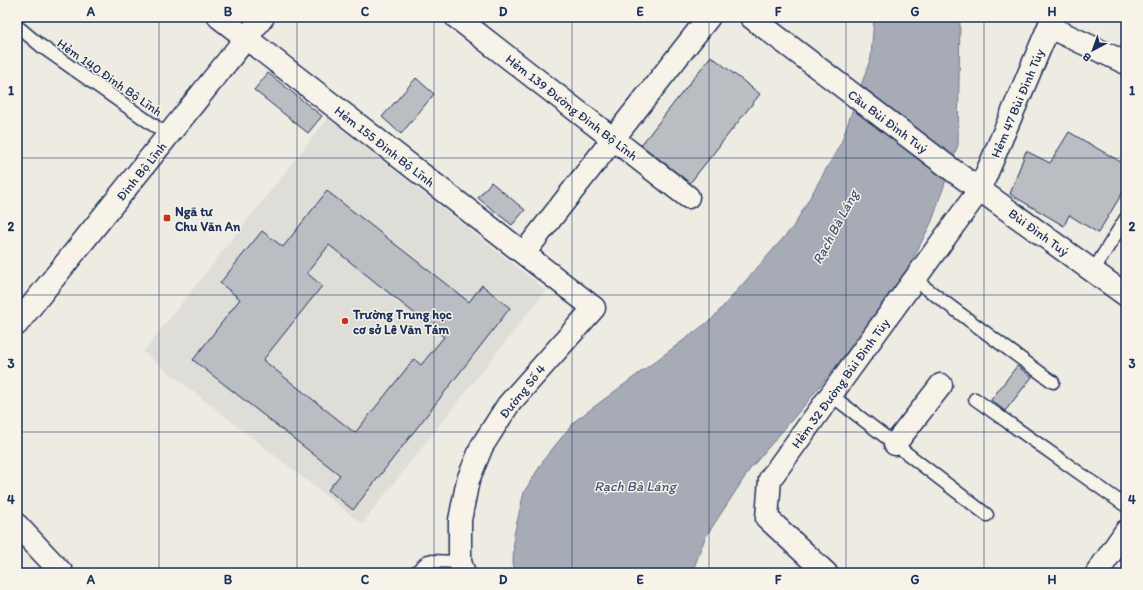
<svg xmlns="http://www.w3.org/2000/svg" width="1143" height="590" font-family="Itim,sans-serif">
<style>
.built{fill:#deddd8}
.water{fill:#a6abb5;stroke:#6e7992}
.building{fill:#babdc2;stroke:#1b2f5e;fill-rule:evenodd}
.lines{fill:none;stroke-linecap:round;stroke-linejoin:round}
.lane-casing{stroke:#1b2f5e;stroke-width:15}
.street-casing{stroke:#1b2f5e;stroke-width:25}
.secondary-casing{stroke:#1b2f5e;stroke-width:25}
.primary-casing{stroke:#1b2f5e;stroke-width:25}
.lane{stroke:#f7f3e8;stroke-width:12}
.street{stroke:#f7f3e8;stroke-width:22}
.secondary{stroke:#f7f3e8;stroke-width:22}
.primary{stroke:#f7f3e8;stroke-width:22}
.grid{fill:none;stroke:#1b2f5e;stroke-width:1;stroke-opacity:0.55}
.poi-dot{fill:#c8321e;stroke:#f7f3e8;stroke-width:1.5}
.labels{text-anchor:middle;stroke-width:3;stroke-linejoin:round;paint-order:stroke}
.street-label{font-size:13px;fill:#1b2f5e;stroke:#f7f3e8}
.poi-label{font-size:13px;font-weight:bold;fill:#1b2f5e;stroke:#f7f3e8;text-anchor:start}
.water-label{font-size:14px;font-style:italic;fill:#455478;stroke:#f7f3e8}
.neatline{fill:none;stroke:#1b2f5e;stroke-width:1.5}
.grid-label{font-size:13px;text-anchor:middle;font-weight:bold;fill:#1b2f5e}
</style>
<rect width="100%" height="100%" fill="#eeebe2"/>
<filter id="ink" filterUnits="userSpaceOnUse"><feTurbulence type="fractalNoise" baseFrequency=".025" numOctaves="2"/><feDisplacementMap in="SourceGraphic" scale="8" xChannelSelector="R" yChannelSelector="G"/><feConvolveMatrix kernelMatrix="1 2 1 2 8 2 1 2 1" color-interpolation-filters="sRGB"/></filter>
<g filter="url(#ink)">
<path class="built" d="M328,118L546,290L362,524L143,352Z"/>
<path class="water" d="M874,17H960L958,145L932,221L899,287L808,401L750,469L705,538L692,573H516L513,563L514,535L524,492L545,458L575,421L712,319L793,227L841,143L871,57Z"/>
<g class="building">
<path d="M711,56L760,94L690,183L641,145Z"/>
<path d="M268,73L322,116L308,133L254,90Z"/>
<path d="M416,78L434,94L401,134L382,117Z"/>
<path d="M1069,132L1126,165V187L1098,233L1069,215L1064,226L1010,194L1026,151L1050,163Z"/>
<path d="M491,182L525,210L512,225L478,198Z"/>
<path d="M327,191L469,302L482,285L510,308L353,510L328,490L340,475L193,360L240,299L220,283L262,231L283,247ZM329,245L444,337L421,365L414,359L355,433L263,360L322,286L307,273Z"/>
<path d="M1017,366L1032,377L1005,411L991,400Z"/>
</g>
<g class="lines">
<defs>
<g id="lane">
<path d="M17,26L41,46L169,136"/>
<path d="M1093,271L1126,218"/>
<path d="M915,280L1001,344L1053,382"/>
<path d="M831,395L987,515"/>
<path d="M975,399L1126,506"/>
<path d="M415,573L428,561L460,562"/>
</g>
<g id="street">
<path d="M219,17L594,308L508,405L482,446L468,480L460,520V562L464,573"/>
<path d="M456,17L688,197"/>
<path d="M1049,27L1126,63"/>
<path d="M524,253L613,139L709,17"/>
<path d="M895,444L941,385"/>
<path d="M826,573L767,518L770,479L980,189L1053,17"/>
<path d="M1097,573L1126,531"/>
</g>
<g id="secondary">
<path d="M751,17L951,169L1126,295"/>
<path d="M17,525L62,573"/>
</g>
<path id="primary" d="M17,324L263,17"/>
</defs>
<use href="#lane" class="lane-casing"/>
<use href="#street" class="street-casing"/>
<use href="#secondary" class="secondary-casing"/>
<use href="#primary" class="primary-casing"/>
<use href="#lane" class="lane"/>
<use href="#street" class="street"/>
<use href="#secondary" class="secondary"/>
<use href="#primary" class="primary"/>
</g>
</g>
<path class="grid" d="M159,17V573M297,17V573M434,17V573M572,17V573M709,17V573M846,17V573M984,17V573M17,158H1126M17,295H1126M17,432H1126"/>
<g class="poi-dot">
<rect x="163" y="214" width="8" height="8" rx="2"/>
<circle cx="345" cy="321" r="4"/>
</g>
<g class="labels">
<g class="street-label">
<text transform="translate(110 77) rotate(35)" y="5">Hẻm 140 Đinh Bộ Lĩnh</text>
<text transform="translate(1017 103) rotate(-67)" y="5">Hẻm 47 Bùi Đình Túy</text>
<text transform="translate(572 107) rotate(38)" y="5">Hẻm 139 Đường Đinh Bộ Lĩnh</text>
<text transform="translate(888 121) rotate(37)" y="5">Cầu Bùi Đình Tuý</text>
<text transform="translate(385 146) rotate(38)" y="5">Hẻm 155 Đinh Bộ Lĩnh</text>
<text transform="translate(141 171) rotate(-51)" y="5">Đinh Bộ Lĩnh</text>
<text transform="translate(1039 232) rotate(36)" y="5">Bùi Đình Tuý</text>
<text transform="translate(840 383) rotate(-54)" y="5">Hẻm 32 Đường Bùi Đình Túy</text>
<text transform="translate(522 391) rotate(-51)" y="5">Đường Số 4</text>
</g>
<g class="poi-label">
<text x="175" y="216">Ngã tư<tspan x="175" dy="15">Chu Văn An</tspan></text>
<text x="353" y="319">Trường Trung học<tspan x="353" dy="15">cơ sở Lê Văn Tám</tspan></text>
</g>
<g class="water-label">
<text transform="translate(835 227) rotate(-62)" y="5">Rạch Bà Láng</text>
<text x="635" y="491">Rạch Bà Láng</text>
</g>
</g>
<rect width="1143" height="590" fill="none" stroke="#f7f3e8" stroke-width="44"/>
<g transform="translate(1093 50) rotate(221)" stroke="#f7f3e8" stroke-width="3" paint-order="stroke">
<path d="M0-3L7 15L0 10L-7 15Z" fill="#1b2f5e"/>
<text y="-6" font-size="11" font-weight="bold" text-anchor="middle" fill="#1b2f5e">B</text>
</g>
<rect x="22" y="22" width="1099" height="546" class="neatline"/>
<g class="grid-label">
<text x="91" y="16">A</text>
<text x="228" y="16">B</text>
<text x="365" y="16">C</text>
<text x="503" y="16">D</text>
<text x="640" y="16">E</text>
<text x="778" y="16">F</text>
<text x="915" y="16">G</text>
<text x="1052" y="16">H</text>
<text x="11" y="95">1</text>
<text x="1132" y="95">1</text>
<text x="11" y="231">2</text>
<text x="1132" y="231">2</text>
<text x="11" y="368">3</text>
<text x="1132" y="368">3</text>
<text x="11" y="504">4</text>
<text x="1132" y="504">4</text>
<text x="91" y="584">A</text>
<text x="228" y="584">B</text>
<text x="365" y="584">C</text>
<text x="503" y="584">D</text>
<text x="640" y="584">E</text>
<text x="778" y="584">F</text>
<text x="915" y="584">G</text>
<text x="1052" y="584">H</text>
</g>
</svg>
